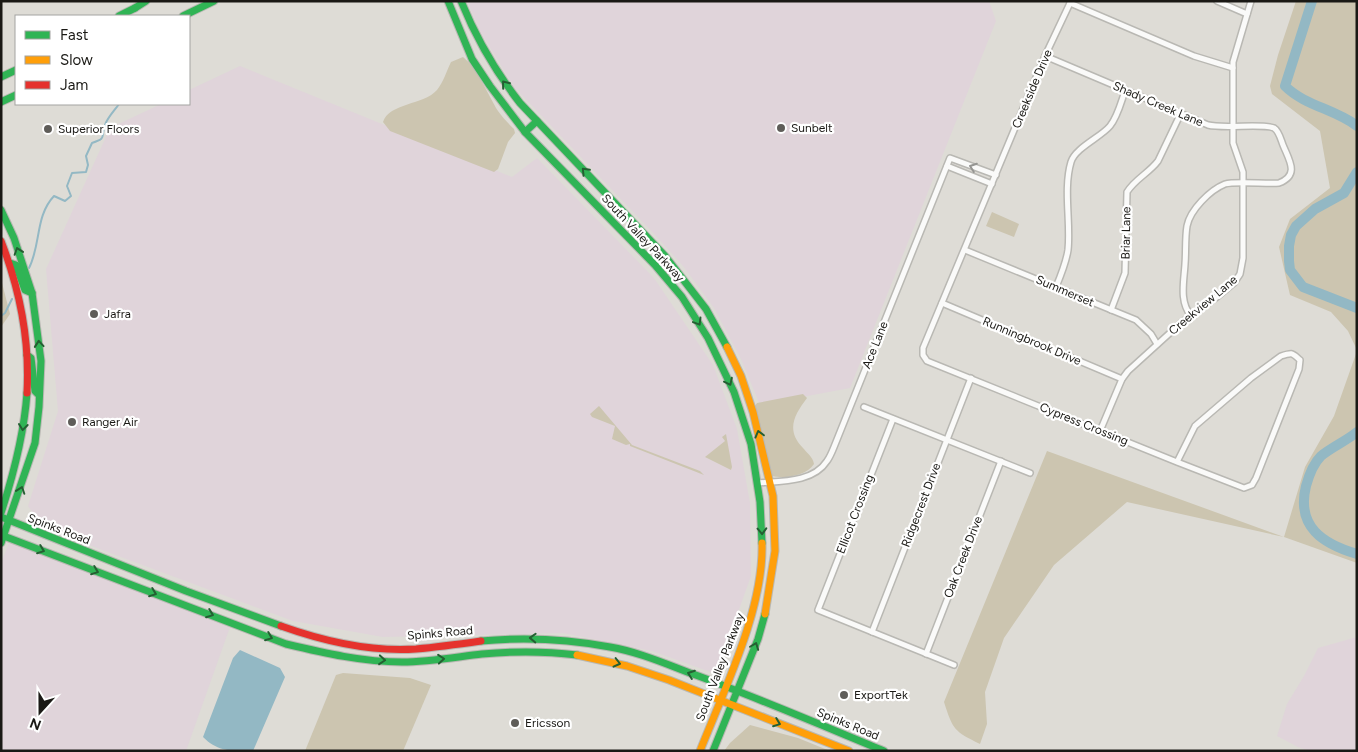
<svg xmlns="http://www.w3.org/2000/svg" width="1358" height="752" font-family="Figtree,sans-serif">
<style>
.industrial{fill:#e0d4da}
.green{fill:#ccc5b0}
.water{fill:#93b8c4}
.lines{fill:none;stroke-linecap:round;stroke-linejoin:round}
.stream{stroke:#93b8c4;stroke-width:2}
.river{stroke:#93b8c4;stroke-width:10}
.street-casing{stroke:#b9b8b3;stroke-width:8}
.fast-casing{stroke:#b9b8b3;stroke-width:9}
.slow-casing{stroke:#b9b8b3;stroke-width:9}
.jam-casing{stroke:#b9b8b3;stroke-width:9}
.street{stroke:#fafaf9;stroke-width:5}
.fast{stroke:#30b455;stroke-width:7}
.slow{stroke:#ff9f0a;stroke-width:7}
.jam{stroke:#e5322d;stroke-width:7}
.oneway{stroke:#245f32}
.oneway2{stroke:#959592}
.poi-dot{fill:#5f5d59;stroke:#fff;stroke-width:2}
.labels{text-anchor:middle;stroke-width:4.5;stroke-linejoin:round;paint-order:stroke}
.street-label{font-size:12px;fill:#1a1915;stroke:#fff}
.poi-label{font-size:12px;fill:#1a1915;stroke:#fff;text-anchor:start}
</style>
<rect width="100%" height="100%" fill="#dedcd6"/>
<g class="industrial">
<path d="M467,1H989L996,21L850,388L760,405L741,359L714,308L683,266L655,235L514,87L480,31Z"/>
<path d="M240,66L512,177L537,158L654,278L713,365L737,429L750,503L751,576L716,674L652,651L563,633L383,637L293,621L43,528L28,506L58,411L46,269L110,128L161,104H189V90Z"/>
<path d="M9,543L39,553L230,627L186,751H1V563Z"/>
<path d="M1357,637V751H1310L1298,747L1277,736L1287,704L1304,676L1318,648Z"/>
</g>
<g class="green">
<path d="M1296,1H1357V350L1348,331L1331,312L1290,295L1279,247L1290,219L1330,188L1320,131L1272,94L1270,86L1278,55Z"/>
<path d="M463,57C478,69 488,95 498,111C503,118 509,124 514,129L515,133L508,142L498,169L494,172L390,131L383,122C389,103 424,105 437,90C443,83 447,70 451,62Z"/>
<path d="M992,212L1019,224L1014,237L986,226Z"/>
<path d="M1,279L10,314L1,327Z"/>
<path d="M1357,351V563L1284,537L1127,502L1054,565L1004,638L985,692L987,724L980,744C954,731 953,730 944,702L1047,451L1284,537L1305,467L1334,416Z"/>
<path d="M803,394L807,398C795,414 785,430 803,448C807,453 813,457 814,464C806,476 785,479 772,476L770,471L755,406L757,403Z"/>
<path d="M599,406L632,445L700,471L704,475L630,446V444L626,445L612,439L615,426L592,417L590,414Z"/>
<path d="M726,434L732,467L731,470L705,457L725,441L722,437Z"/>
<path d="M343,673L410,678L431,685L403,751H305L336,675Z"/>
<path d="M750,725L798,738L830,751H724L730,743Z"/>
</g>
<path class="water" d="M240,650L280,668L285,677L253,751C231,751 218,752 203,737L233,658Z"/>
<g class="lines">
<g class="stream">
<path d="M29,268C41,245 35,216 54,196L65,201L71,196L67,186L72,173L86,172L88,165L86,156L92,143C108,138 100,137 105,125C107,118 115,110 119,104"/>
<path d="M1,316L5,313L12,299"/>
</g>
<g class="river">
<path d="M1312,1L1285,86C1305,106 1335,109 1357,126"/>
<path d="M1357,172L1344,193L1315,209L1296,226L1291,235L1289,246V261L1290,270L1303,287L1357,308"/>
<path d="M1357,432C1346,441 1332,447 1321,456C1313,464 1309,475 1306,486C1296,527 1323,544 1357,554"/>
</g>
<defs>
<g id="street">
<path d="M1071,1L1045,56L923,348V355L927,361L1177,462L1244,488L1252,485L1256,478L1299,369L1300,360C1292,353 1293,352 1281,356L1251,378L1195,426L1177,462"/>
<path d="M1217,1L1247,14"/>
<path d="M1070,3L1194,56L1233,68"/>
<path d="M1045,56L1208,125C1224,129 1263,123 1274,128C1279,131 1281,140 1283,145C1289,160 1300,175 1279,183C1267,184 1234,181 1225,184C1210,190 1190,210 1187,226C1185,238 1186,252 1185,264C1184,282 1179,301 1191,316"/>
<path d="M947,166L992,184"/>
<path d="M965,250L1136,320L1151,334L1157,344"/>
<path d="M1056,287C1061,275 1066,263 1068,250C1071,223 1063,189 1071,162C1075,148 1101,137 1110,126C1118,116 1121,102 1125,91"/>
<path d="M942,303L1122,379"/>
<path d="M1111,310L1125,273L1127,192C1135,179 1149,173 1158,161L1181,113"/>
<path d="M864,407L1030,473"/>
<path d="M893,419L818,610L954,665"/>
<path d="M1100,431L1122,379L1128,371L1182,322L1217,297L1234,283L1240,274L1243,258V172L1233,143V62L1251,1"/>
<path d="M757,483C780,481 813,483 827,461C830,457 832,452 834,447L950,158L996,175"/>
<path d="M872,632L971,378"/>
<path d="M926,654L1001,461"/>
</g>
<g id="fast">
<path d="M448,1L472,59L490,86L525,132L655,265L682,297L708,338L734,392L751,444L760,502L762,543"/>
<path d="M461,1C476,38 495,71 520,103L665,256L706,309L727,347"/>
<path d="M135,8L146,1"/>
<path d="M119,16L135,8"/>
<path d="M183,16L214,1"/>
<path d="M1,77L16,70"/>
<path d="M1,102L16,95"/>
<path d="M525,132L537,121"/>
<path d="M1,210L14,238L32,293L41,361L39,407L35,443L1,543"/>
<path d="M10,263L16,265L25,290L32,293"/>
<path d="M27,355L31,358L35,391L39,395"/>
<path d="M1,513C14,473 24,435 27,393"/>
<path d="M1,517L186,591L281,626"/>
<path d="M1,535L286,644C324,653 363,662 402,662C429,662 456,657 482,654C514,651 545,651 577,655"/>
<path d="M481,641C524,637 567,639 610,647C639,652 666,664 693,674C758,698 821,725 884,751"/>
<path d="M713,751L758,639L765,614"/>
</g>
<g id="slow">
<path d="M727,347L741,376L753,412L773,496L775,551L765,614"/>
<path d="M577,655L627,666L669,680L849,751"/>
<path d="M700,751C724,690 764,609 762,543"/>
</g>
<g id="jam">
<path d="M1,241C20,290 30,340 27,393"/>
<path d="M281,626C323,641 370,652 416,649C438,647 460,644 481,641"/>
</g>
</defs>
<use href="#street" class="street-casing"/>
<use href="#fast" class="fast-casing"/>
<use href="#slow" class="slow-casing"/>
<use href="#jam" class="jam-casing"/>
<use href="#street" class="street"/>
<use href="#fast" class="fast"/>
<use href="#slow" class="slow"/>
<use href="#jam" class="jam"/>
</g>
<defs><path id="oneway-chevron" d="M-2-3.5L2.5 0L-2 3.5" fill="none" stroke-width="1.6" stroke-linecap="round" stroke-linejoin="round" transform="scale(1.25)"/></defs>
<g class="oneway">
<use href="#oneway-chevron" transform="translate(505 84) rotate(-129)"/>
<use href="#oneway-chevron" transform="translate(585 171) rotate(-134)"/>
<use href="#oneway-chevron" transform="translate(18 251) rotate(-109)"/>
<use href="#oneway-chevron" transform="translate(698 322) rotate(59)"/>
<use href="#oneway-chevron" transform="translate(39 344) rotate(-95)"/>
<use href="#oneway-chevron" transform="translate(729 382) rotate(64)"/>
<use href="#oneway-chevron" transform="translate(23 427) rotate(97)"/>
<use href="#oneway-chevron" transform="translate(759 434) rotate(-105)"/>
<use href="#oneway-chevron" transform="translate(21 490) rotate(-71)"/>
<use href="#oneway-chevron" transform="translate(762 531) rotate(88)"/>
<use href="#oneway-chevron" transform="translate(41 550) rotate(21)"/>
<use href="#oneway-chevron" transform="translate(95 571) rotate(21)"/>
<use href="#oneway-chevron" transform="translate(153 593) rotate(21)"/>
<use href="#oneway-chevron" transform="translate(210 614) rotate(21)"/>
<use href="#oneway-chevron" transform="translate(269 637) rotate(21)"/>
<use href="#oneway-chevron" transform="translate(533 638) rotate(-178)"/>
<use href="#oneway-chevron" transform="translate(755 646) rotate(-69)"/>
<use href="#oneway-chevron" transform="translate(441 659) rotate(-5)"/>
<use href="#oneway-chevron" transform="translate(382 660) rotate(5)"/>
<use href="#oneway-chevron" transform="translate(617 663) rotate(14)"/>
<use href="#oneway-chevron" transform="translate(691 674) rotate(-160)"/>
<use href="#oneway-chevron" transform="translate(777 723) rotate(21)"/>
</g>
<use class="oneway2" href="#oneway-chevron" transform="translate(973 167) rotate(-160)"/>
<g class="poi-dot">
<circle cx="781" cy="128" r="5"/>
<circle cx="48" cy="129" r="5"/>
<circle cx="94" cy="314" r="5"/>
<circle cx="72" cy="422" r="5"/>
<circle cx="844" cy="695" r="5"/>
<circle cx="515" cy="723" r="5"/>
</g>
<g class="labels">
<g class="street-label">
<text transform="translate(1032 89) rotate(-67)" y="4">Creekside Drive</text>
<text transform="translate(1158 104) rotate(23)" y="4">Shady Creek Lane</text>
<text transform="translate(1126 233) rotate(-89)" y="4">Briar Lane</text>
<text transform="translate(643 238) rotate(47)" y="4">South Valley Parkway</text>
<text transform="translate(1065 291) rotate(23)" y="4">Summerset</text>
<text transform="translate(1203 305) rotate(-40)" y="4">Creekview Lane</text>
<text transform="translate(1032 341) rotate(23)" y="4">Runningbrook Drive</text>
<text transform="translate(875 345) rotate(-68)" y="4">Ace Lane</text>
<text transform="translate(1084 424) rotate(22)" y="4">Cypress Crossing</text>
<text transform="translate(921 505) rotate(-69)" y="4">Ridgecrest Drive</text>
<text transform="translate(855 514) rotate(-69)" y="4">Ellicot Crossing</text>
<text transform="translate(59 529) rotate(21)" y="4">Spinks Road</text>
<text transform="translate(963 557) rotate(-69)" y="4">Oak Creek Drive</text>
<text transform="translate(440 633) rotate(-5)" y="4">Spinks Road</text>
<text transform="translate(720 667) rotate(-69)" y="4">South Valley Parkway</text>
<text transform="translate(848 724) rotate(22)" y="4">Spinks Road</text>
</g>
<g class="poi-label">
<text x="791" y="132">Sunbelt</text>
<text x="58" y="133">Superior Floors</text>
<text x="104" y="318">Jafra</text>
<text x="82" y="426">Ranger Air</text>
<text x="854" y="699">ExportTek</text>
<text x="525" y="727">Ericsson</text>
</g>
</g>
<rect width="1358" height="752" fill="none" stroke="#1a1915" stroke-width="5"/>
<rect x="15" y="15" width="175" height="90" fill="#ffffff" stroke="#a3a3a1"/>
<rect x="25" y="31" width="25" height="8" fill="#30b455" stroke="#a3a3a1"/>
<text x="60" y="40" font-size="15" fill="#1a1915">Fast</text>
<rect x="25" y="56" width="25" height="8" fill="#ff9f0a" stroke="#a3a3a1"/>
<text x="60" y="65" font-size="15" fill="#1a1915">Slow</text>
<rect x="25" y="81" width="25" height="8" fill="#e5322d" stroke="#a3a3a1"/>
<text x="60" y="90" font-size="15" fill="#1a1915">Jam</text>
<g transform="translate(40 712) rotate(201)" stroke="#ffffff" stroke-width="4" paint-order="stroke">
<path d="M0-4L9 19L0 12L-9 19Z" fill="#1a1915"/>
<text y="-8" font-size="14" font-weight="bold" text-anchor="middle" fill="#1a1915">N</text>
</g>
</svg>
